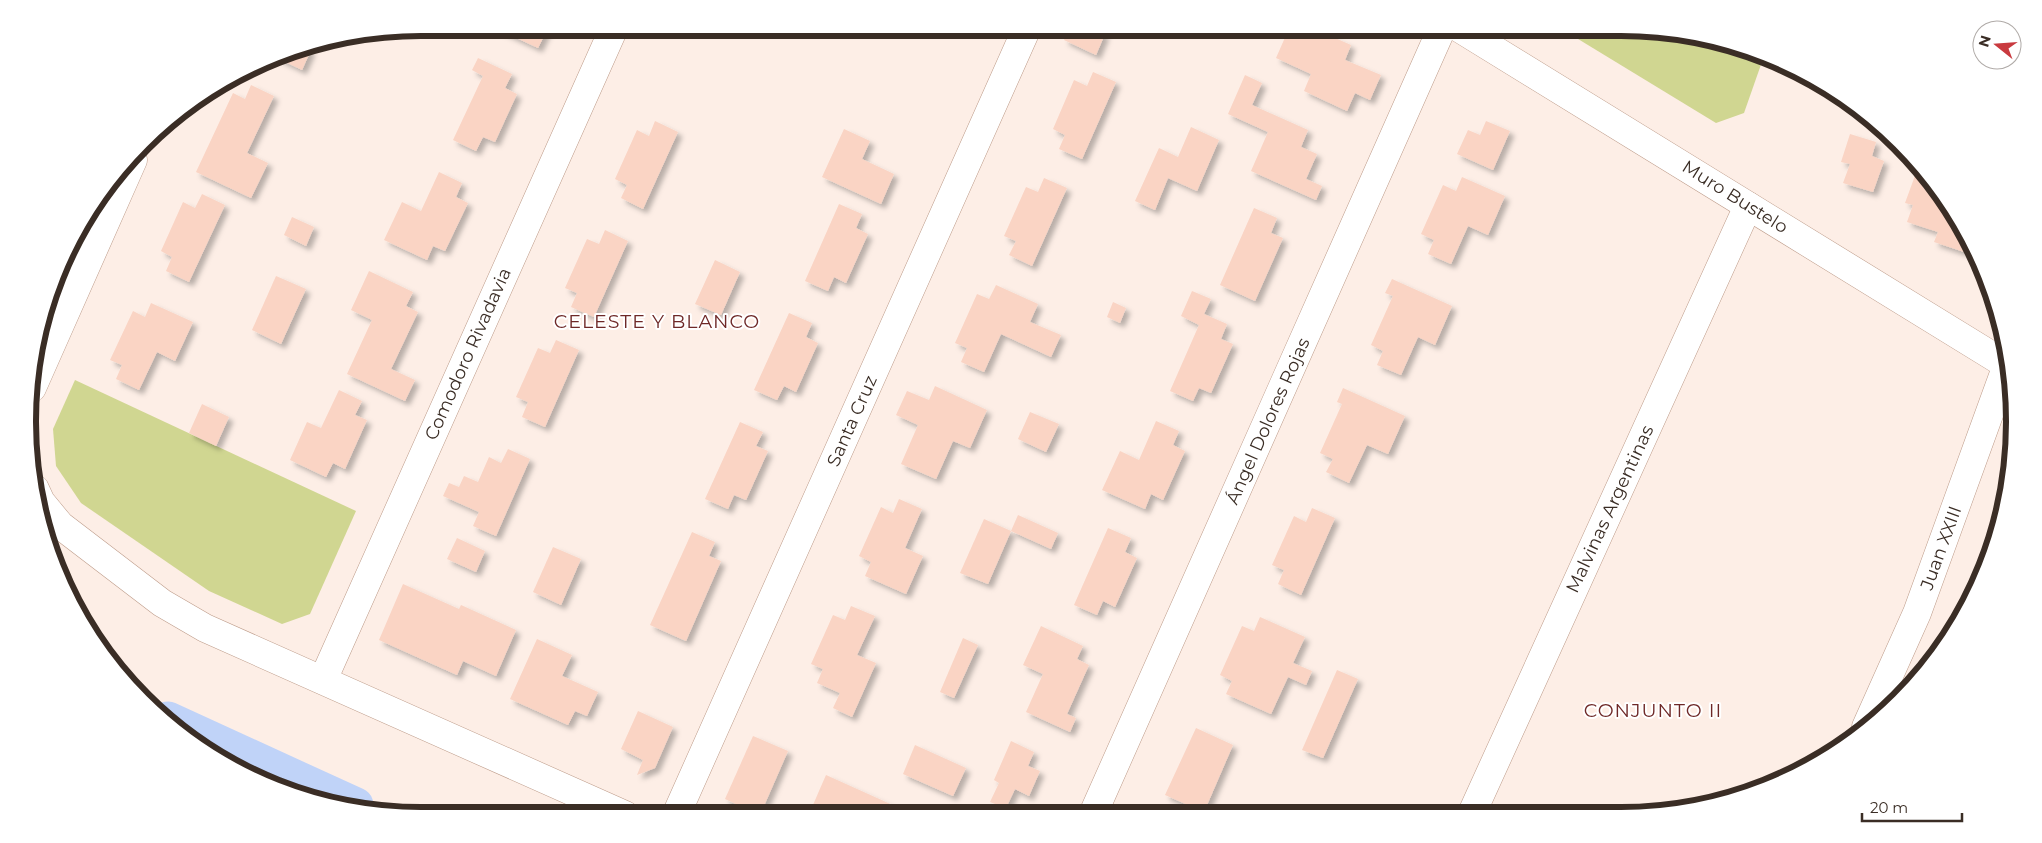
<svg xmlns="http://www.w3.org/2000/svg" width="2042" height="843" font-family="Montserrat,sans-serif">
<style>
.green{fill:#d0d691}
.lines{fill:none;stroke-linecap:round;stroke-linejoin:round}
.canal{stroke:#c0d3f8;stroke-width:35}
.building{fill:#fad4c4;filter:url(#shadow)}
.minor-casing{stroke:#bd9b89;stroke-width:29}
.minor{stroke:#fff;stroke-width:28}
.labels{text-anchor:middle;stroke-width:4;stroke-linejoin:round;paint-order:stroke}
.street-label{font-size:18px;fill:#3a2d25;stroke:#fff}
.neighbourhood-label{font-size:19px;letter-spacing:1px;fill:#6e2827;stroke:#fff}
.rim{fill:none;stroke:#3a2d25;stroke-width:6}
</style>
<defs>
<filter id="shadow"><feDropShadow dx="4.5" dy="4.5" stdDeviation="2.5" flood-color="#0004"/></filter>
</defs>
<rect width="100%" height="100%" fill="#fdeee6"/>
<g class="green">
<path d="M963,28H986L982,36Z"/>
<path d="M1560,28H1620L1747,48L1764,56L1744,113L1716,123Z"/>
<path d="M75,380L356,511L310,614L282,624L209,591L81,503L56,466L53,429Z"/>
</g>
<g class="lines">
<path class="canal" d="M168,719L356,805"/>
</g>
<g class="building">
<path d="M495,28H548L538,48Z"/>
<path d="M1069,28H1091L1105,34L1096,55L1064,40Z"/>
<path d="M1304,28H1312L1351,45L1345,60L1381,75L1370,100L1355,93L1347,111L1304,91L1311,74L1276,58L1287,33L1300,39Z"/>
<path d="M305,47L311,50L302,70L275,57L295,49Z"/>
<path d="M478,58L512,74L505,88L517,94L495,142L483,137L476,151L453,140L483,76L472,70Z"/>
<path d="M1093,72L1116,82L1082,159L1059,149L1065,135L1053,129L1074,80L1087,86Z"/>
<path d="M1245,75L1262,83L1252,105L1308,130L1301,147L1317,154L1306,179L1322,186L1316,200L1251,171L1268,132L1228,114Z"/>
<path d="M251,85L274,96L247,153L268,163L251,198L196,172L233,93L245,99Z"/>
<path d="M655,121L678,132L643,209L621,198L627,185L615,179L637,130L649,136Z"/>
<path d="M1486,121L1510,131L1493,170L1457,154L1468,130L1480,135Z"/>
<path d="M1191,127L1219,140L1197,191L1168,178L1155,210L1135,201L1159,148L1178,157Z"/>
<path d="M844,129L870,141L862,159L894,174L881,204L822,177Z"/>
<path d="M1850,134L1876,142L1872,156L1884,161L1873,192L1843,183L1850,164L1841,162Z"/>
<path d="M439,172L462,183L456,197L468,203L445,251L433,246L427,260L384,240L402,202L421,211Z"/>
<path d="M1916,173L1929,178L1933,181L1937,189L1934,197L1944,200L1947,204L1945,210L1952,212L1969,239L1964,252L1934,242L1938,232L1907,222L1913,205L1905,203Z"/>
<path d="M1462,177L1505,196L1488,235L1468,226L1451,264L1428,254L1434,240L1421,234L1443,185L1456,191Z"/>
<path d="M1044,178L1067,188L1032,266L1009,255L1016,241L1004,236L1026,187L1038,192Z"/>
<path d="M202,194L225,205L189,282L166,271L172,257L161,251L183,202L195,208Z"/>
<path d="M839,204L862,214L856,228L868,234L846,283L834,277L828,291L805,281Z"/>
<path d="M1254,208L1277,218L1271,233L1283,238L1255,301L1220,285Z"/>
<path d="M292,217L314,227L306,246L284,235Z"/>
<path d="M605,230L628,241L594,317L571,307L577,293L565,288L587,239L599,244Z"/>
<path d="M715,260L740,272L721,315L695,304Z"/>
<path d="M369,271L413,292L406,306L418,312L391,369L415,380L405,401L347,374L372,320L351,310Z"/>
<path d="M276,276L306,289L281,344L252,330Z"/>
<path d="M1392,279L1452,306L1435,345L1418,337L1401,375L1377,365L1383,351L1371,345L1393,296L1385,293Z"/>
<path d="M996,285L1038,304L1030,322L1061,335L1051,357L1001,334L984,372L961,362L967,348L955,343L977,294L989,299Z"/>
<path d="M1192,291L1211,299L1204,314L1227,324L1221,339L1233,344L1211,393L1199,388L1193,401L1170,391L1199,325L1181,316Z"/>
<path d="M1113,302L1126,308L1120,323L1107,317Z"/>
<path d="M151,303L193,322L175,361L157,352L139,390L116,379L122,365L110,360L133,311L145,317Z"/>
<path d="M789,313L812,323L806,337L818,343L796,392L784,386L777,400L754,390Z"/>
<path d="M556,340L579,350L545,427L522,417L528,402L516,397L538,348L550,353Z"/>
<path d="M935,386L987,410L970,448L953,441L936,479L901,464L918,425L896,415L907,391L929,400Z"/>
<path d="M1343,388L1405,416L1388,454L1367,445L1349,483L1326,472L1333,459L1320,453L1342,404L1337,402Z"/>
<path d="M339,390L362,401L355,415L367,420L345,469L333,463L326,477L290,460L307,422L321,428Z"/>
<path d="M202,404L229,417L216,446L189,433Z"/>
<path d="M1030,412L1059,424L1046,452L1018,439Z"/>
<path d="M1156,421L1179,431L1173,445L1185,451L1163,500L1151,494L1145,509L1102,490L1120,451L1139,460Z"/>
<path d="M740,422L763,432L756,446L768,451L746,500L734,495L728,509L705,499Z"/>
<path d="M508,449L530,459L496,536L473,526L479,512L443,496L449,483L459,487L464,476L478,482L489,457L501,463Z"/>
<path d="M899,499L922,509L905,548L923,556L906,594L865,576L871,562L859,556L881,507L893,513Z"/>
<path d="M1312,508L1335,518L1301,595L1278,584L1284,570L1272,565L1294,516L1306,522Z"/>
<path d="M1018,515L1058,533L1051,549L1011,531Z"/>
<path d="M984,519L1011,531L988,584L960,573Z"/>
<path d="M1108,528L1131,538L1125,552L1137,558L1115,607L1103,601L1097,615L1074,605Z"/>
<path d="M692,532L715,542L709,556L721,561L686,641L650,625Z"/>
<path d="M457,538L485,551L476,572L447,559Z"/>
<path d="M553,547L581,559L561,605L533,592Z"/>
<path d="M403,584L459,609L461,605L516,630L496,676L463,661L457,675L379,640Z"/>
<path d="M851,606L875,616L857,655L876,663L852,717L833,708L840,693L817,683L823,669L811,664L833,615L845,620Z"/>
<path d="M1260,617L1305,637L1293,663L1312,671L1306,685L1288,677L1271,714L1226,694L1232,681L1220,675L1242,626L1254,631Z"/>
<path d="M1041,626L1083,646L1077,659L1089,665L1067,714L1076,718L1070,732L1026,712L1043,674L1023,665Z"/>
<path d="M963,638L978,645L954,698L940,692Z"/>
<path d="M537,639L572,655L562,676L598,692L587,716L575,711L568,725L510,699Z"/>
<path d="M1337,670L1358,679L1323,758L1302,750Z"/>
<path d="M638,711L673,727L655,768L637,775L643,760L621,749Z"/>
<path d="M1196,728L1233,745L1204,812L1165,795Z"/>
<path d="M753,736L788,751L760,815L725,799Z"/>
<path d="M1011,741L1034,752L1028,766L1040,771L1029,796L1015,789L1006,808L990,802L999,783L994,780Z"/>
<path d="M915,745L966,768L953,796L903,774Z"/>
<path d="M826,775L897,807L894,814H809Z"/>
</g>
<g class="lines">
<defs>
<g id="minor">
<path d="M1459,28L2007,365L2009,369"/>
<path d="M32,388L133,160"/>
<path d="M35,489L41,502L60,525L162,603L205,628L625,815"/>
<path d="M323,680L614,28"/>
<path d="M1866,727L1917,613L2007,365"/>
<path d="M1472,813L1748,206"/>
<path d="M1093,814L1442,28"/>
<path d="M676,815L1027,28"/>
</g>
</defs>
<use href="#minor" class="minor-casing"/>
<use href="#minor" class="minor"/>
</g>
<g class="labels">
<g class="street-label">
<text transform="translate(1735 197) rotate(32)" y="6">Muro Bustelo</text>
<text transform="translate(468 354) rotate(-66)" y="6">Comodoro Rivadavia</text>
<text transform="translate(852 421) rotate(-66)" y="6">Santa Cruz</text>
<text transform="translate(1268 421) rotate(-66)" y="6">Ángel Dolores Rojas</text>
<text transform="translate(1610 509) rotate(-65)" y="6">Malvinas Argentinas</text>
<text transform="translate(1941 548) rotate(-70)" y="6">Juan XXIII</text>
</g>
<g class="neighbourhood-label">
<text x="657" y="328">CELESTE Y BLANCO</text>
<text x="1653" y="717">CONJUNTO II</text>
</g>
</g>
<path d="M0 0H2042V843H0ZM421 36H1621A385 385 0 0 1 2006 421V422A385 385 0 0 1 1621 807H421A385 385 0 0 1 36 422V421A385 385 0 0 1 421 36Z" fill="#fff" fill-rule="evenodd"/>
<path class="rim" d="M421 36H1621A385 385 0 0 1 2006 421V422A385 385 0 0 1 1621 807H421A385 385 0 0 1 36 422V421A385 385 0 0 1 421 36Z"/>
<g transform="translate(1997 45) rotate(287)"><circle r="24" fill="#ffffff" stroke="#b0aba8"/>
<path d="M0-4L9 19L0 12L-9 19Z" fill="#c93a3f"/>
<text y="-8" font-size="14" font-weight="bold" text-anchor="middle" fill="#3a2d25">N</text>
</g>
<path d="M1862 813v8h100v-8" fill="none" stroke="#3a2d25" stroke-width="2.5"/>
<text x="1870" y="813" font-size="15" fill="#3a2d25" stroke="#ffffff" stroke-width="4" paint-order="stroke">20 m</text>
</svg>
